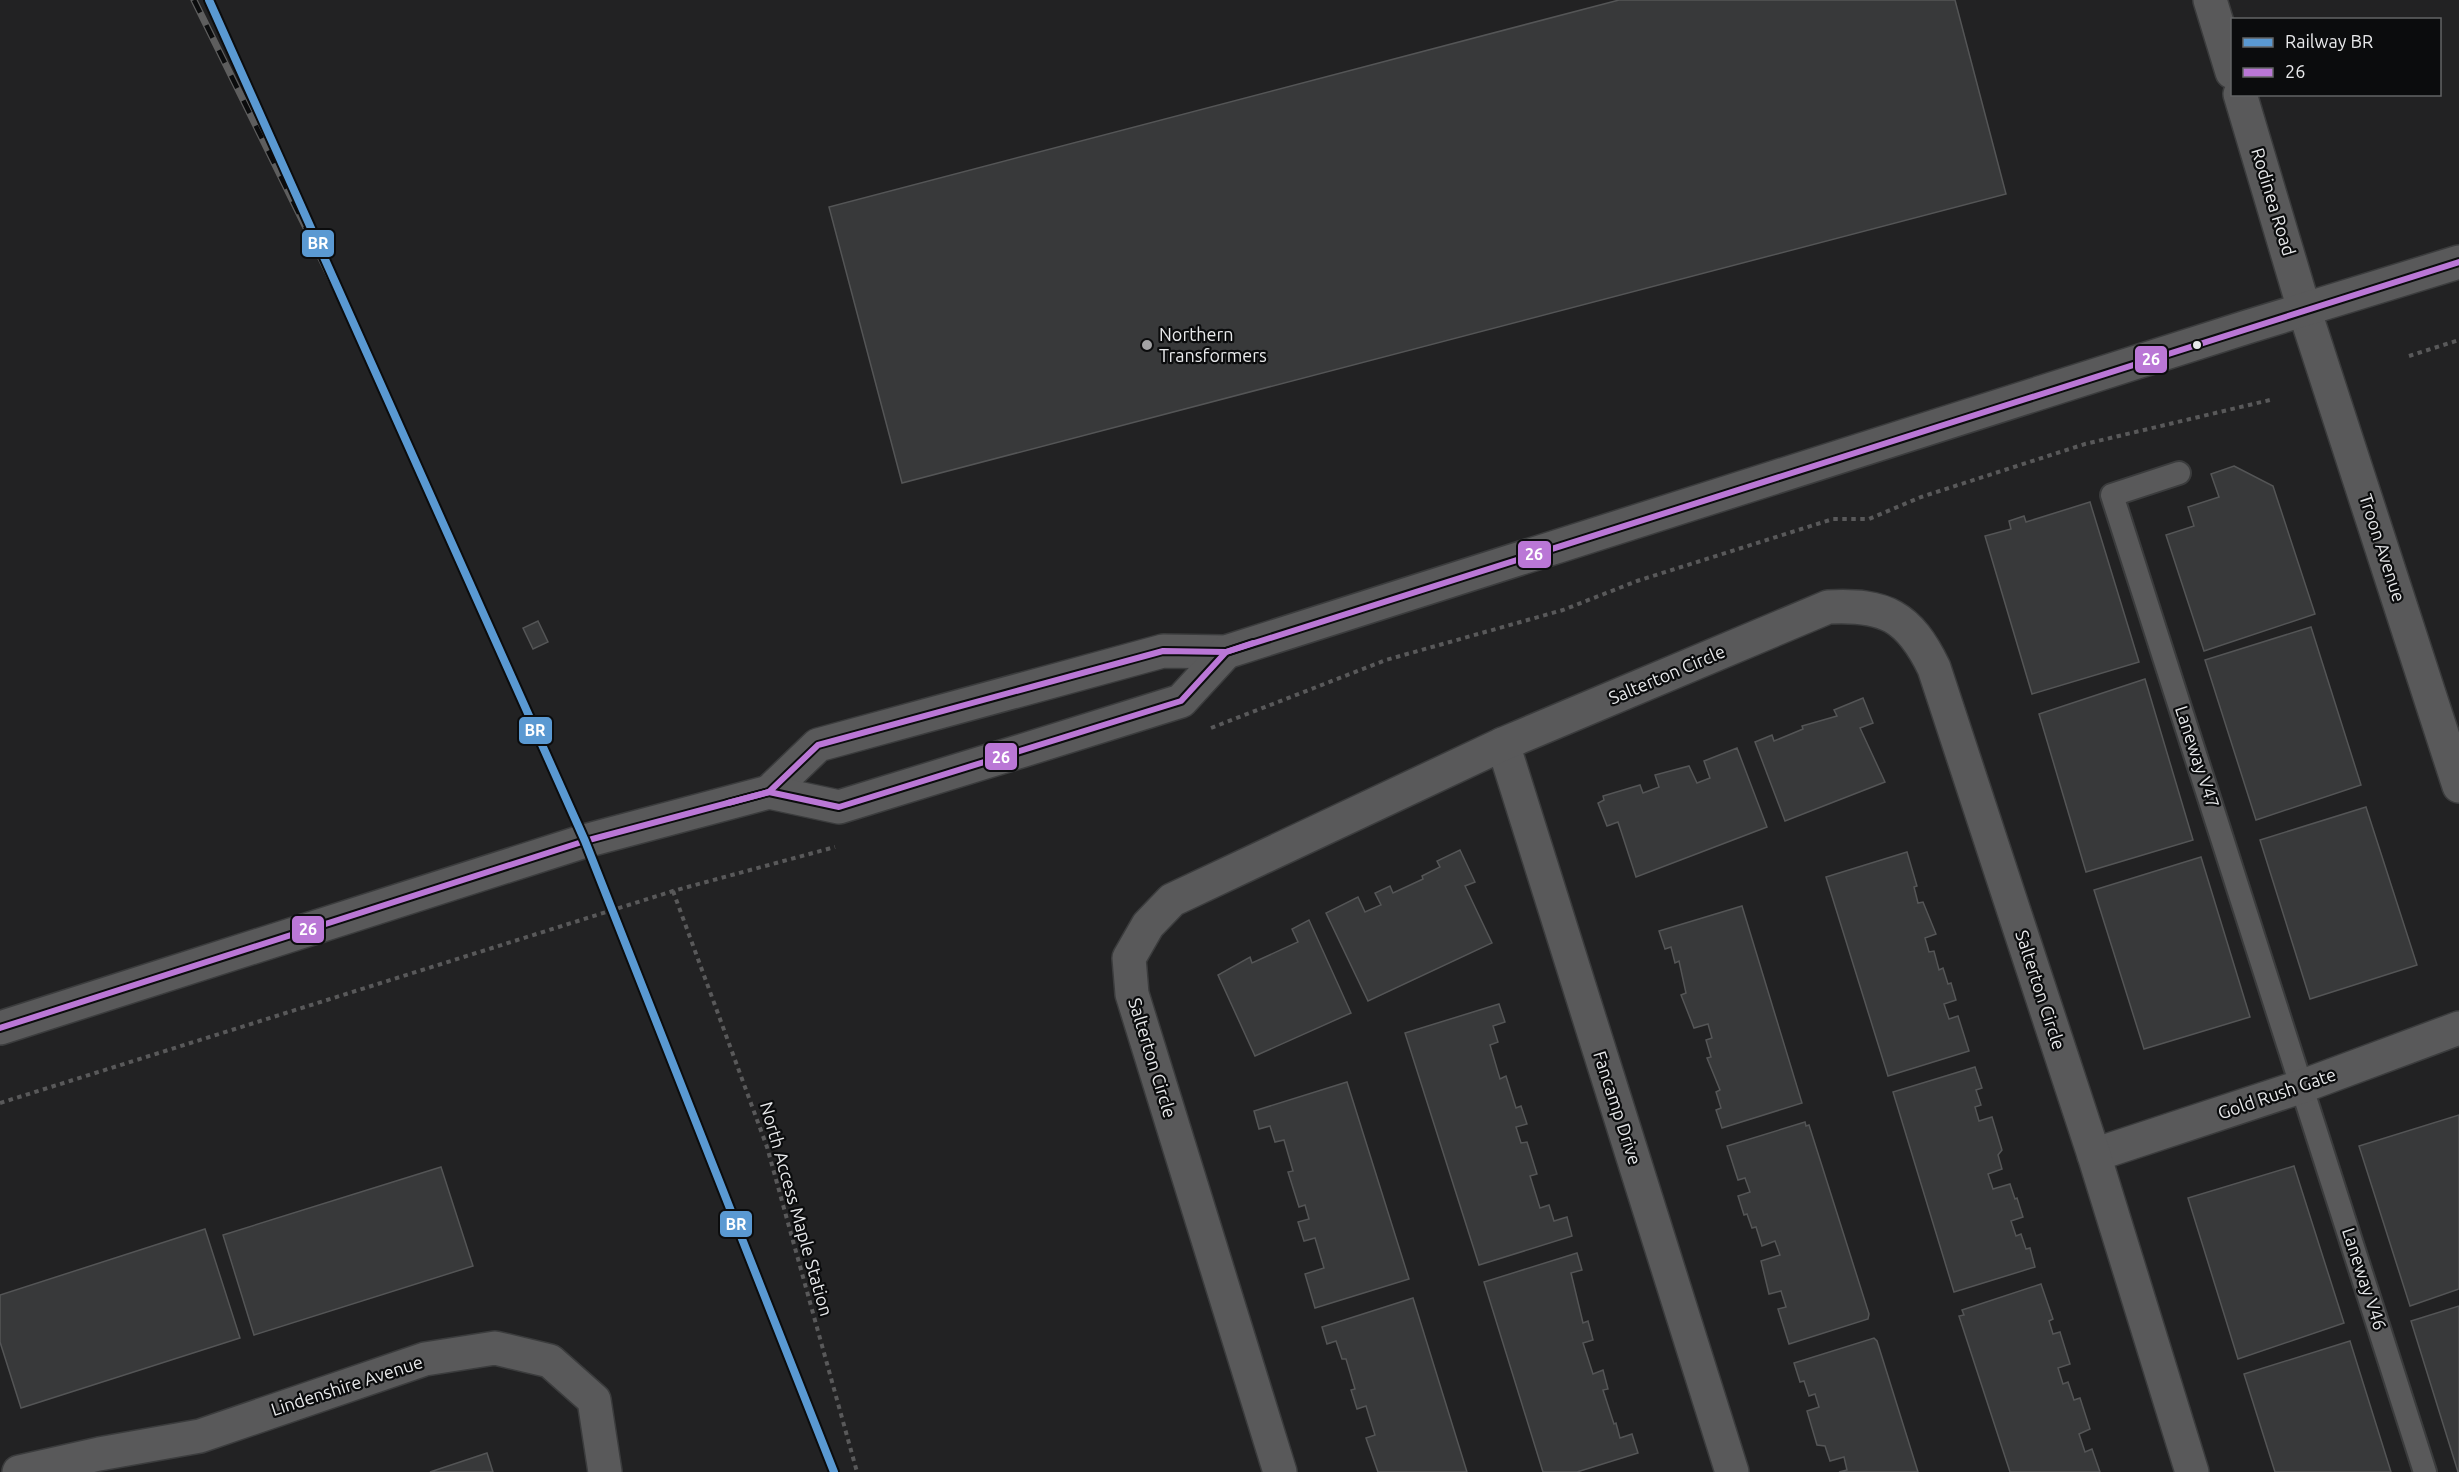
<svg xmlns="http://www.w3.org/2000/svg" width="2459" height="1472" font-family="Ubuntu,sans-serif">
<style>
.building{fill:#38393a;stroke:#545556;stroke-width:1.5}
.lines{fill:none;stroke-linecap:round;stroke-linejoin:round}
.service-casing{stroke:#3b3c3d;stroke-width:26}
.minor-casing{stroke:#3b3c3d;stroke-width:36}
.tertiary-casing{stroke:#3b3c3d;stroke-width:36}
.path{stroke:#59595a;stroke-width:4;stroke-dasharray:4.5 4.5;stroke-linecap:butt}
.service{stroke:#59595a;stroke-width:22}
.minor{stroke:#59595a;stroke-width:33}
.tertiary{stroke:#59595a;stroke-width:33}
.rail-casing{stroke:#5e5e5e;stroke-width:7}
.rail{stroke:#0b0c0d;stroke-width:4.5;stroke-dasharray:14;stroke-linecap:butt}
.bus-1-casing{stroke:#0b0c0d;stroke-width:10}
.bus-1{stroke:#ba77d6;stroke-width:6}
.rail-1-casing{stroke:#0b0c0d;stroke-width:12}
.rail-1{stroke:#5a99d2;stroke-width:8}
.poi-dot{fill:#a3a3a5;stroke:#0b0c0d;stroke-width:2}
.bus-dot{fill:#e8e9eb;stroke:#0b0c0d;stroke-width:2}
.labels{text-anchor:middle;stroke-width:4.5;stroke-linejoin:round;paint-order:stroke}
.street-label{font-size:18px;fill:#e8e9eb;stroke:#0b0c0d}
.poi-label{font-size:18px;fill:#e8e9eb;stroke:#0b0c0d;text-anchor:start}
.line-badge{stroke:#0b0c0d;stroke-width:2}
.badge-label{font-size:16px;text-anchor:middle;font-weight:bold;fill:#fff}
</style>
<rect width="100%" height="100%" fill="#222223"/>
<g class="building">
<path d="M1619,0H1955L2006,194L902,483L829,207Z"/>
<path d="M2234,466L2273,486L2315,614L2204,651L2166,535L2194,526L2188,507L2219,497L2211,474Z"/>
<path d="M2090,502L2139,662L2032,694L1985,536L2011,529L2009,521L2024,516L2026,522Z"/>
<path d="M538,621L548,642L533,649L523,628Z"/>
<path d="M2311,627L2361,785L2256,820L2205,660Z"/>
<path d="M2145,679L2193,840L2086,872L2039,714Z"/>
<path d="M1863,698L1873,723L1860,728L1885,782L1785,821L1755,742L1772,735L1774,741L1803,729L1802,726L1837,716L1834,710Z"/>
<path d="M1737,748L1767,827L1636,877L1618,822L1607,826L1598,803L1604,800L1603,796L1640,785L1643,793L1659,787L1655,775L1689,766L1697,783L1710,778L1704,761Z"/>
<path d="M2366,807L2417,965L2310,999L2260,840Z"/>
<path d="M1460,850L1475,882L1465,886L1492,943L1368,1001L1326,913L1358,897L1365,912L1381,905L1375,893L1390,886L1393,893L1423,879L1422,876L1440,867L1437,861Z"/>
<path d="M1907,852L1917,886L1914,887L1918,903L1923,902L1936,934L1925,938L1929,952L1934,951L1939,970L1943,968L1948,984L1951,983L1956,1000L1944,1004L1949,1019L1958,1016L1969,1051L1888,1076L1826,877Z"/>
<path d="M2201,857L2250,1017L2144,1049L2094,890Z"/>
<path d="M1742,906L1802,1103L1722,1128L1716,1110L1721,1108L1716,1092L1720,1090L1707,1058L1711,1057L1706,1040L1712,1038L1708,1024L1694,1028L1681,995L1686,993L1679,961L1675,963L1671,947L1665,949L1659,931Z"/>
<path d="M1309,920L1351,1013L1255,1056L1218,975L1250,957L1252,963L1298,942L1292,929Z"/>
<path d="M1499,1004L1505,1022L1493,1026L1498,1042L1490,1045L1500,1079L1506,1076L1516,1108L1521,1106L1527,1124L1516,1127L1521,1143L1527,1142L1537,1174L1530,1176L1540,1208L1549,1205L1554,1221L1567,1217L1572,1236L1479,1265L1405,1033Z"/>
<path d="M1975,1067L1982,1088L1976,1090L1981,1105L1975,1107L1979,1121L1992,1117L2002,1150L1998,1155L2002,1169L1988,1174L1993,1189L2010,1184L2015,1199L2017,1198L2023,1217L2011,1221L2016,1236L2021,1234L2026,1249L2030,1248L2035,1267L1954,1292L1893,1092Z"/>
<path d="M1347,1082L1409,1279L1315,1308L1305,1274L1324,1268L1315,1238L1304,1241L1298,1222L1309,1219L1305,1205L1299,1207L1288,1172L1293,1171L1284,1140L1275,1142L1270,1126L1259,1129L1254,1111Z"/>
<path d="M2459,1115V1289L2410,1306L2359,1146Z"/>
<path d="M1805,1122L1806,1126L1809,1125L1869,1314L1868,1319L1789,1344L1778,1309L1786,1307L1781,1291L1769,1294L1761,1261L1780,1255L1775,1241L1762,1246L1756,1227L1752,1228L1747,1214L1744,1215L1738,1196L1750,1192L1745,1178L1738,1180L1727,1146Z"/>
<path d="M2294,1166L2344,1323L2238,1359L2188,1198Z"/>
<path d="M441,1167L473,1266L254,1335L223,1235Z"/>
<path d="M205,1229L240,1338L21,1408L0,1342V1295Z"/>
<path d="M1577,1253L1582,1270L1571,1273L1583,1323L1588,1321L1593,1340L1583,1343L1593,1374L1603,1370L1608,1389L1603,1390L1614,1424L1616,1423L1620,1438L1632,1434L1638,1453L1577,1472H1543L1484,1282Z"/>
<path d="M2041,1284L2053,1319L2049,1321L2053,1334L2060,1332L2070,1364L2058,1368L2063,1384L2068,1382L2074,1400L2080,1398L2090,1429L2079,1434L2085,1452L2092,1449L2100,1472H2010L1959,1316L1964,1315L1962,1310Z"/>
<path d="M1413,1298L1467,1472H1378L1366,1438L1375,1435L1366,1406L1357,1409L1351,1390L1355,1389L1346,1359H1342L1336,1341L1327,1344L1322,1327Z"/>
<path d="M2459,1306V1472H2458L2411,1321Z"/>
<path d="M1874,1338L1877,1341L1918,1472H1839L1847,1470L1844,1457L1830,1461L1825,1446L1817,1445L1807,1411L1819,1407L1815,1394L1809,1396L1804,1381L1800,1382L1794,1363Z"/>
<path d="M2350,1341L2391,1472H2275L2244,1374Z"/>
<path d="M487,1453L493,1472H430Z"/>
</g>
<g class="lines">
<defs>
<path id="service" d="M2179,473L2112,495L2425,1472"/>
<g id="minor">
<path d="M2210,0L2232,72"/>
<path d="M2240,94L2304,309L2459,786"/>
<path d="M1503,744L1732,1472"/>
<path d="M2094,1155L2303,1086L2459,1028"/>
<path d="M19,1472L99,1454L200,1436L425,1359L495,1348L550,1361L594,1400L605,1472"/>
<path d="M1280,1472L1132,994L1129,958L1148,925L1172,900L1503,744L1828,607C1885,604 1909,616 1934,668L2094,1155L2192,1472"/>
</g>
<g id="tertiary">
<path d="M769,792L818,745L1163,651L1226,652L2247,327L2459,262"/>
<path d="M0,1028L585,841L769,792L839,807L1021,751L1181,701L1226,652"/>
</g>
</defs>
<use href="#service" class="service-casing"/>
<use href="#minor" class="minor-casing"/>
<use href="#tertiary" class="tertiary-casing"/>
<g class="path">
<path d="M2409,356L2459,340"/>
<path d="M1211,728L1386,660L1563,610L1637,581L1833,519H1869L1921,497L2085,444L2270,400"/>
<path d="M673,891L767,1147L857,1472"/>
<path d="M0,1103L673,891L835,847"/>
</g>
<use href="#service" class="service"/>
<use href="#minor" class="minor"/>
<use href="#tertiary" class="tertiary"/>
<defs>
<path id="rail" d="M194,0L370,358"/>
</defs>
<use href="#rail" class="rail-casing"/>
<use href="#rail" class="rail"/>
<defs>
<g id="bus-1">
<path d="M728,803L769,792L839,807L1181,701L1226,652L1253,643"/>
<path d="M0,1028L585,841L769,792L818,745L1163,651L1226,652L2459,262"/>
</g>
</defs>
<use href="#bus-1" class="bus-1-casing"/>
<use href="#bus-1" class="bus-1"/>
<defs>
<path id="rail-1" d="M209,0L585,841L834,1472"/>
</defs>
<use href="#rail-1" class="rail-1-casing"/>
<use href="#rail-1" class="rail-1"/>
</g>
<circle class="poi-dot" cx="1147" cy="345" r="6"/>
<circle class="bus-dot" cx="2197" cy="345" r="5"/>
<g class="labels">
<g class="street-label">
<text transform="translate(2273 202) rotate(73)" y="6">Rodinea Road</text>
<text transform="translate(2382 548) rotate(72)" y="6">Troon Avenue</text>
<text transform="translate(1667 675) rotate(-23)" y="6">Salterton Circle</text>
<text transform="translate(2197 757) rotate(72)" y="6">Laneway V47</text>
<text transform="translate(2040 990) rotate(72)" y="6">Salterton Circle</text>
<text transform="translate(1152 1058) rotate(73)" y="6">Salterton Circle</text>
<text transform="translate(2277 1094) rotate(-19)" y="6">Gold Rush Gate</text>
<text transform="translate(1617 1108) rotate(72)" y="6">Fancamp Drive</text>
<text transform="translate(796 1209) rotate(74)" y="6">North Access Maple Station</text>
<text transform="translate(2364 1279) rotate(72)" y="6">Laneway V46</text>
<text transform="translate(347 1386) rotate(-18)" y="6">Lindenshire Avenue</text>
</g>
<g class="poi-label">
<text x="1159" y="341">Northern<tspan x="1159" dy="21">Transformers</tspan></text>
</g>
</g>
<g class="line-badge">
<rect x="301" y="229" width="34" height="29" rx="6" fill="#5a99d2"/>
<rect x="2134" y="345" width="34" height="29" rx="6" fill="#ba77d6"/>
<rect x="1517" y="540" width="35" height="29" rx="6" fill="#ba77d6"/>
<rect x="518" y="716" width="35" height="29" rx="6" fill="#5a99d2"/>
<rect x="984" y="742" width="34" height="29" rx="6" fill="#ba77d6"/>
<rect x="291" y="915" width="34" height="29" rx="6" fill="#ba77d6"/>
<rect x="719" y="1210" width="34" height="28" rx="6" fill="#5a99d2"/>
</g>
<g class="badge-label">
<text x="318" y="249">BR</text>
<text x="2151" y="365">26</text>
<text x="1534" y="560">26</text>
<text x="535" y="736">BR</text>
<text x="1001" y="763">26</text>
<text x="308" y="935">26</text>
<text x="736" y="1230">BR</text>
</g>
<rect x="2231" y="18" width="210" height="78" fill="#0b0c0d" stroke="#636466" stroke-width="1.5"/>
<rect x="2243" y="38" width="30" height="9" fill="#5a99d2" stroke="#636466" stroke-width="1.5"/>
<text x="2285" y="48" font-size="18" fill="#e8e9eb">Railway BR</text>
<rect x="2243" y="68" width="30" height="9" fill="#ba77d6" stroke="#636466" stroke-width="1.5"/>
<text x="2285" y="78" font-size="18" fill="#e8e9eb">26</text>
</svg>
